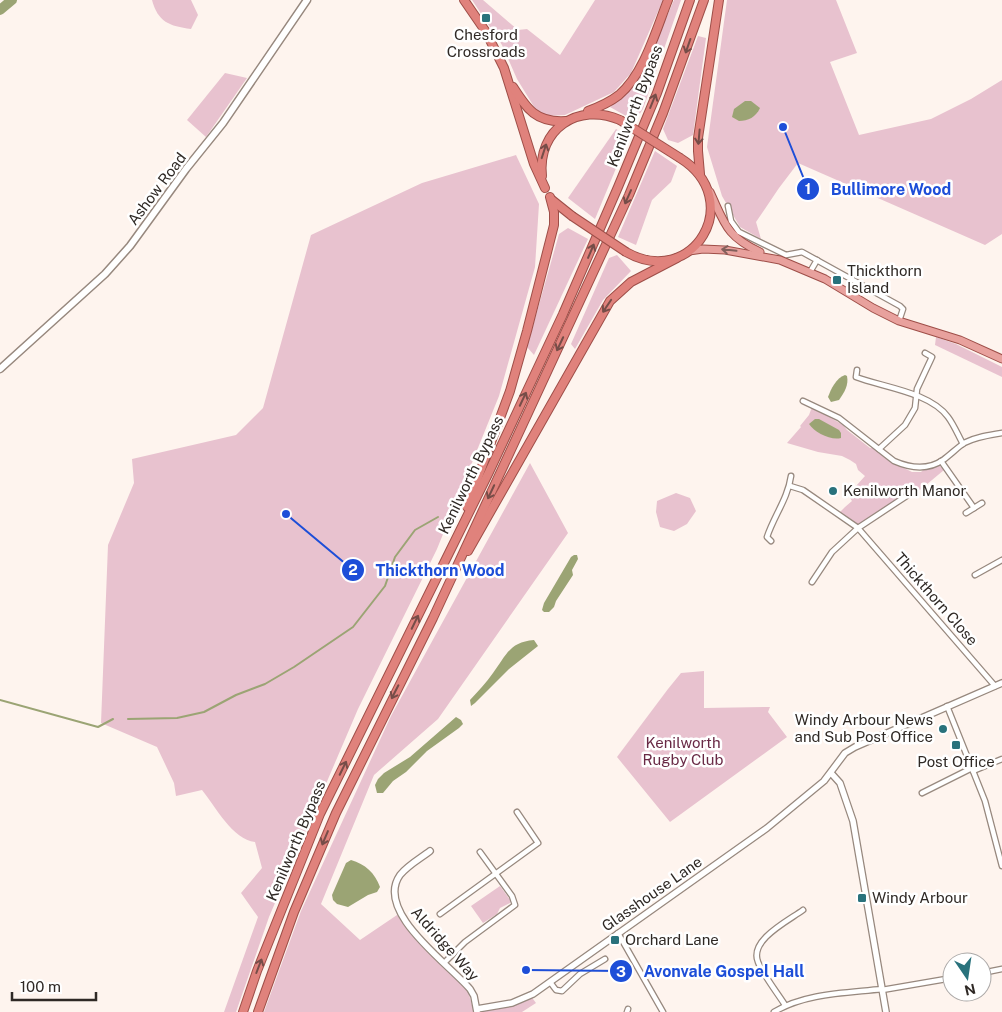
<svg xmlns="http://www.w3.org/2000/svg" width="1002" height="1012" font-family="'Public Sans',sans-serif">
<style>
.green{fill:#e8c2cf}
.water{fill:#9ba474}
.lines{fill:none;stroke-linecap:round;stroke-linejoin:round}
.stream{stroke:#9ba474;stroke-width:2}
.river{stroke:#9ba474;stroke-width:10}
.minor-casing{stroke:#97887e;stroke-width:7}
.tertiary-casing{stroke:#97887e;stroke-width:8}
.secondary-casing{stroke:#97887e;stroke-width:9}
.primary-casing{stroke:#9e4e48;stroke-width:9}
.trunk-casing{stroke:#9e4e48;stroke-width:10}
.minor{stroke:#fff;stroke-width:4.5}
.tertiary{stroke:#fff;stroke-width:5.5}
.secondary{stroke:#fff;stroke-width:6}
.primary{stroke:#e8a19d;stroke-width:7}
.trunk{stroke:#e0827c;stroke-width:8}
.trunk-bridge-casing{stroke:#9e4e48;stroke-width:10;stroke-linecap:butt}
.trunk-bridge{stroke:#e0827c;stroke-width:8}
.oneway{stroke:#764d48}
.oneway2{stroke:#825f5b}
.poi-dot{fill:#29727c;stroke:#fff;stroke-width:2}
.labels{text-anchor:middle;stroke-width:5;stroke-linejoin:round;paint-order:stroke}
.poi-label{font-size:15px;fill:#2f2925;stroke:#fff;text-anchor:start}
.street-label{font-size:15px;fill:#2f2925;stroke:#fff}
.park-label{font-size:15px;fill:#692945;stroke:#fff}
.leader{fill:none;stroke:#1d4ed8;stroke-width:2}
.callout-dot{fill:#1d4ed8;stroke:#fff;stroke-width:2}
.mark-label{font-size:15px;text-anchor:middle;font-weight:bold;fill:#fff}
.callout-label{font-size:16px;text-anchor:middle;font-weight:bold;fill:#1d4ed8;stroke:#fff;stroke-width:5;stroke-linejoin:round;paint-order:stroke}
</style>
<rect width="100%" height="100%" fill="#fef4ee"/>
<g class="green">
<path d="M152,0H191L198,15L191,29C169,26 158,22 152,0Z"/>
<path d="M472,0H483L518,30L527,29L560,55L595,0H663L631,73L614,92L565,115L547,116L536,110L517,79L502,45Z"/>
<path d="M674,0H681L643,109L635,121L610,107L637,84Z"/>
<path d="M727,0H836L857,53L830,62L859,135L931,119L971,99L1002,80V234L985,245L798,163L779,188L756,222L761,239L740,227L722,196L707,147Z"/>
<path d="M698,36L706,38L693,135L678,143L668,140L663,129Z"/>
<path d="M225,73L247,78L206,137L187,120Z"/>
<path d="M616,129L629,137L595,219L568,198Z"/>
<path d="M655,151L677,166L671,182L652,200L636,245L618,237Z"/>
<path d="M516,155L539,204L535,267L499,396L437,549L358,709L269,917L236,1012H224L258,917L241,893L262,868L255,842C233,840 215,806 202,790L176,796L174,783L157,747L101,723L108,545L134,483L132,459L236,435L263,408L311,235L422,183Z"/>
<path d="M568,228L588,239L534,355L527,347L559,234Z"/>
<path d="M617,255L631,271L603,300L575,349L571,344L609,258Z"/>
<path d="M936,337L956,344L1002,367V377L935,345Z"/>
<path d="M812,407L843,425L847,430L870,448H873L894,463L912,472H921L923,470L939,465L944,470L920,490L914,489L915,490L858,528L838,514L845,507L852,501L848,495L865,476L858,470L856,464L850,460L842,456L818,452L787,443L801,427L800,426L809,415Z"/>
<path d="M530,463L568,533L438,719L374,775L321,904L360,940L397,915L416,939L468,991L474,1012H264L301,911L391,716Z"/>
<path d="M676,493L690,498L696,511L687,524L674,531L660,527L656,512L657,501Z"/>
<path d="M704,671V708L770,707L768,712L787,737L670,822L617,757L668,689L681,673Z"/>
<path d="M500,886L511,901L510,903L500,908L497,914L483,923L471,906Z"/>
<path d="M530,995L536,1003L522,1012H477Z"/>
</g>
<g class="water">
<path d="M745,101H751L760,108C756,117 748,121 739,121L732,117L734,109Z"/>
<path d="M845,375L847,376C849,385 844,393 839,400L831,402L828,397C831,389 836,378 845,375Z"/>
<path d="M815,419H819L839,430L841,433V438C831,441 814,432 809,424Z"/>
<path d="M574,555H577L578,559L572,570L573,575L556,601L554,607L549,612H544L542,610L544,603L571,557Z"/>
<path d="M534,640L538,646L509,669L475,703L471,706L470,700C478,691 486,683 493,673C506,656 509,642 534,640Z"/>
<path d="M456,717L461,720L463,724L459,728L427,751L406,772L393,781L383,793H377L375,785L378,779L384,773L410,757Z"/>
<path d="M351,860C365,864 375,873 380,887L377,892L368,895L348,907L337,904L333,900L332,895L346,863Z"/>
</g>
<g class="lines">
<g class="stream">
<path d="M0,700L98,727L113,719"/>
<path d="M128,719L177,718L204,712L236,695L265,684L294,667L353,627L385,586L395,557L415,530L438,517"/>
</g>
<path class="river" d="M0,10L12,0"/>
<defs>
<g id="minor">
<path d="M728,206L731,221L739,232L786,255L802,252L900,306L903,309L899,321"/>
<path d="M810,272L817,260"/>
<path d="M857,370L856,377C882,387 930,392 948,417C954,425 958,435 963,444"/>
<path d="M803,401L839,418L894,461C910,468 927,471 943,460C950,455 957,448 964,443C976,437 989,435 1002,433"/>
<path d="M879,449L905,425L915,408L917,389L932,357L925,353"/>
<path d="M941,461L974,508L982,503"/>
<path d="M790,486L803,490L858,528L995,686"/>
<path d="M966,513L974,508"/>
<path d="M771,541L767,537C774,516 788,498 791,476"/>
<path d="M975,575L1002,560"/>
<path d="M812,582L832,552L858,528L911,493"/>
<path d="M947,706L985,801L1002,866"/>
<path d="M973,771L1002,759"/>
<path d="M922,793L972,768"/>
<path d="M440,914L538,843L517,812"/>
<path d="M618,933L663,1012"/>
<path d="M444,963L465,942L515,905L512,896L480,852"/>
<path d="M982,973L1002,969"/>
<path d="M550,982L556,990L562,991L580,974L605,959"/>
<path d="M882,990L952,978"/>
<path d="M785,1005C778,994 762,973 758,962C749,940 788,921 803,910"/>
<path d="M627,1012L628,1009"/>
<path d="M774,1012C805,993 847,993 882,989"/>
</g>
<g id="tertiary">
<path d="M831,773L840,783L853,821L886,1012"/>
<path d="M430,851C421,858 408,865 400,875C374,912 449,964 470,989L474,996L477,1012"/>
<path d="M477,1009L512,1003L533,994L767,828L824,781L845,753L855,747L1002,683"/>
</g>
<path id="secondary" d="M0,369L105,274L130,246L186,169L223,123L307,0"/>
<g id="primary">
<path d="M710,192C725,224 726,236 760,252"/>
<path d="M689,251L703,249L725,250L780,260L825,279L873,308L899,321L960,340L1002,359"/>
</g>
<g id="trunk">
<path d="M464,0L486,32L504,68L534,164L545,188"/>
<path d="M513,87C527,109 536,123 566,121"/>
<path d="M588,111C599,107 610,102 619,95C644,74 656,30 668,0"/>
<path d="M700,174L698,151V138L719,0"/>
<path d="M542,176C537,129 578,102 620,120"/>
<path d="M552,200L572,216"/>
<path d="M626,252C693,290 747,200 680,158"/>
<path d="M467,507L510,391L527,331L554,225V212L550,197"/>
<path d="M468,551L610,301L631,282L677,258"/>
<path d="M243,1012L257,971L320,814L489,472L563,314L618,187L657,93L690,0"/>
<path d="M258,1012L294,912L336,813L433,618L629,195L663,113L704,0"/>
</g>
</defs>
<use href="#minor" class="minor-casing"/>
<use href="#tertiary" class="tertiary-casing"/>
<use href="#secondary" class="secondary-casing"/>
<use href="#primary" class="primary-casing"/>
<use href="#trunk" class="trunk-casing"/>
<use href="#minor" class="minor"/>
<use href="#tertiary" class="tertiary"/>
<use href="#secondary" class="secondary"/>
<use href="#primary" class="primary"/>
<use href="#trunk" class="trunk"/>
<defs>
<g id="trunk-bridge">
<path d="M620,120L680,158"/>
<path d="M572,216L626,252"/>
</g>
</defs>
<use href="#trunk-bridge" class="trunk-bridge-casing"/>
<use href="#trunk-bridge" class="trunk-bridge"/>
</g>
<defs><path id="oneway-shaft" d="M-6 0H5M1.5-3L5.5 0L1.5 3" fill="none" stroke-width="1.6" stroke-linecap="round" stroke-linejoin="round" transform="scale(1.25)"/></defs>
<g class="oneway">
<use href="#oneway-shaft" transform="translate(688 46) rotate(109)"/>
<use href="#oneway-shaft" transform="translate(653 101) rotate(-68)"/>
<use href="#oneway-shaft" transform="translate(699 137) rotate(95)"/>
<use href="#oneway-shaft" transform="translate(544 151) rotate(-72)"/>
<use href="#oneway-shaft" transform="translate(628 197) rotate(114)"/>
<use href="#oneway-shaft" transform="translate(591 251) rotate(-67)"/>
<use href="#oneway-shaft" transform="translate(607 306) rotate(124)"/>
<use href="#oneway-shaft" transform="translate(560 344) rotate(115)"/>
<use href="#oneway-shaft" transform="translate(523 399) rotate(-65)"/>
<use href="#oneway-shaft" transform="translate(491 492) rotate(115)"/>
<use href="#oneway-shaft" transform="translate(415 622) rotate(-64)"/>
<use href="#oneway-shaft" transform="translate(395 692) rotate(117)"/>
<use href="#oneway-shaft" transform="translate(343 768) rotate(-64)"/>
<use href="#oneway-shaft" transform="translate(325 838) rotate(113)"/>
<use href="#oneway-shaft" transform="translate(259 966) rotate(-69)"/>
</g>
<use class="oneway2" href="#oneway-shaft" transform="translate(729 250) rotate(-174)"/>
<g class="poi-dot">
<rect x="481" y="13" width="10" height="10" rx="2.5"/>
<rect x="832" y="275" width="10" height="10" rx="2.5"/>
<circle cx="833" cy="491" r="5"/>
<circle cx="943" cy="729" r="5"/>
<rect x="951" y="740" width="10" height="10" rx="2.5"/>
<rect x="857" y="893" width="10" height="10" rx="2.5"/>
<rect x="610" y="935" width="10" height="10" rx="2.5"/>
</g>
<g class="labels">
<g class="poi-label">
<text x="486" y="40" text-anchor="middle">Chesford<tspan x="486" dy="17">Crossroads</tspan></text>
<text x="847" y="276">Thickthorn<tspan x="847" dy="17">Island</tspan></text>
<text x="843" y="496">Kenilworth Manor</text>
<text x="933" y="725" text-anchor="end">Windy Arbour News<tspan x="933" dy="17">and Sub Post Office</tspan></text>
<text x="956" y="767" text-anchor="middle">Post Office</text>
<text x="872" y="903">Windy Arbour</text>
<text x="625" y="945">Orchard Lane</text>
</g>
<g class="street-label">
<text transform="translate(635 106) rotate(-69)" y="5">Kenilworth Bypass</text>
<text transform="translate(157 189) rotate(-53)" y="5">Ashow Road</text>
<text transform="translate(471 475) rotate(-64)" y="5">Kenilworth Bypass</text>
<text transform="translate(936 599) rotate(49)" y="5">Thickthorn Close</text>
<text transform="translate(296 841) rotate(-67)" y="5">Kenilworth Bypass</text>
<text transform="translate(652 894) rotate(-35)" y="5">Glasshouse Lane</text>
<text transform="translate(445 944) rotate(48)" y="5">Aldridge Way</text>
</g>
<g class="park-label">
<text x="683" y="748">Kenilworth<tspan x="683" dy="17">Rugby Club</tspan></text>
</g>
</g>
<path class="leader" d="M783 127L808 189M286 514L353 570M526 970L621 971"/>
<g class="callout-dot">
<circle cx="783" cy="127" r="5"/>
<circle cx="286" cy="514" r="5"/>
<circle cx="526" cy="970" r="5"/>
<circle cx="808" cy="189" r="12"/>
<circle cx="353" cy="570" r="12"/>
<circle cx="621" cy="971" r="12"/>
</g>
<g class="mark-label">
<text x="808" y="194">1</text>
<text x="353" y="575">2</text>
<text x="621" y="977">3</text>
</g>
<g class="callout-label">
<text x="891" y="195">Bullimore Wood</text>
<text x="440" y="576">Thickthorn Wood</text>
<text x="724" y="977">Avonvale Gospel Hall</text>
</g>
<g transform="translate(967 977) rotate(167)"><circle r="24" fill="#ffffff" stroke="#aca9a8"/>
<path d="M0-4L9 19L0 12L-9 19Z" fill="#29727c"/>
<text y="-8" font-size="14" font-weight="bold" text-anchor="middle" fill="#2f2925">N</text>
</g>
<path d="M12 992v8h84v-8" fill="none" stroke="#2f2925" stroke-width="2.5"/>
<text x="20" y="992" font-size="15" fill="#2f2925" stroke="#ffffff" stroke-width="4" paint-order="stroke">100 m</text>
</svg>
